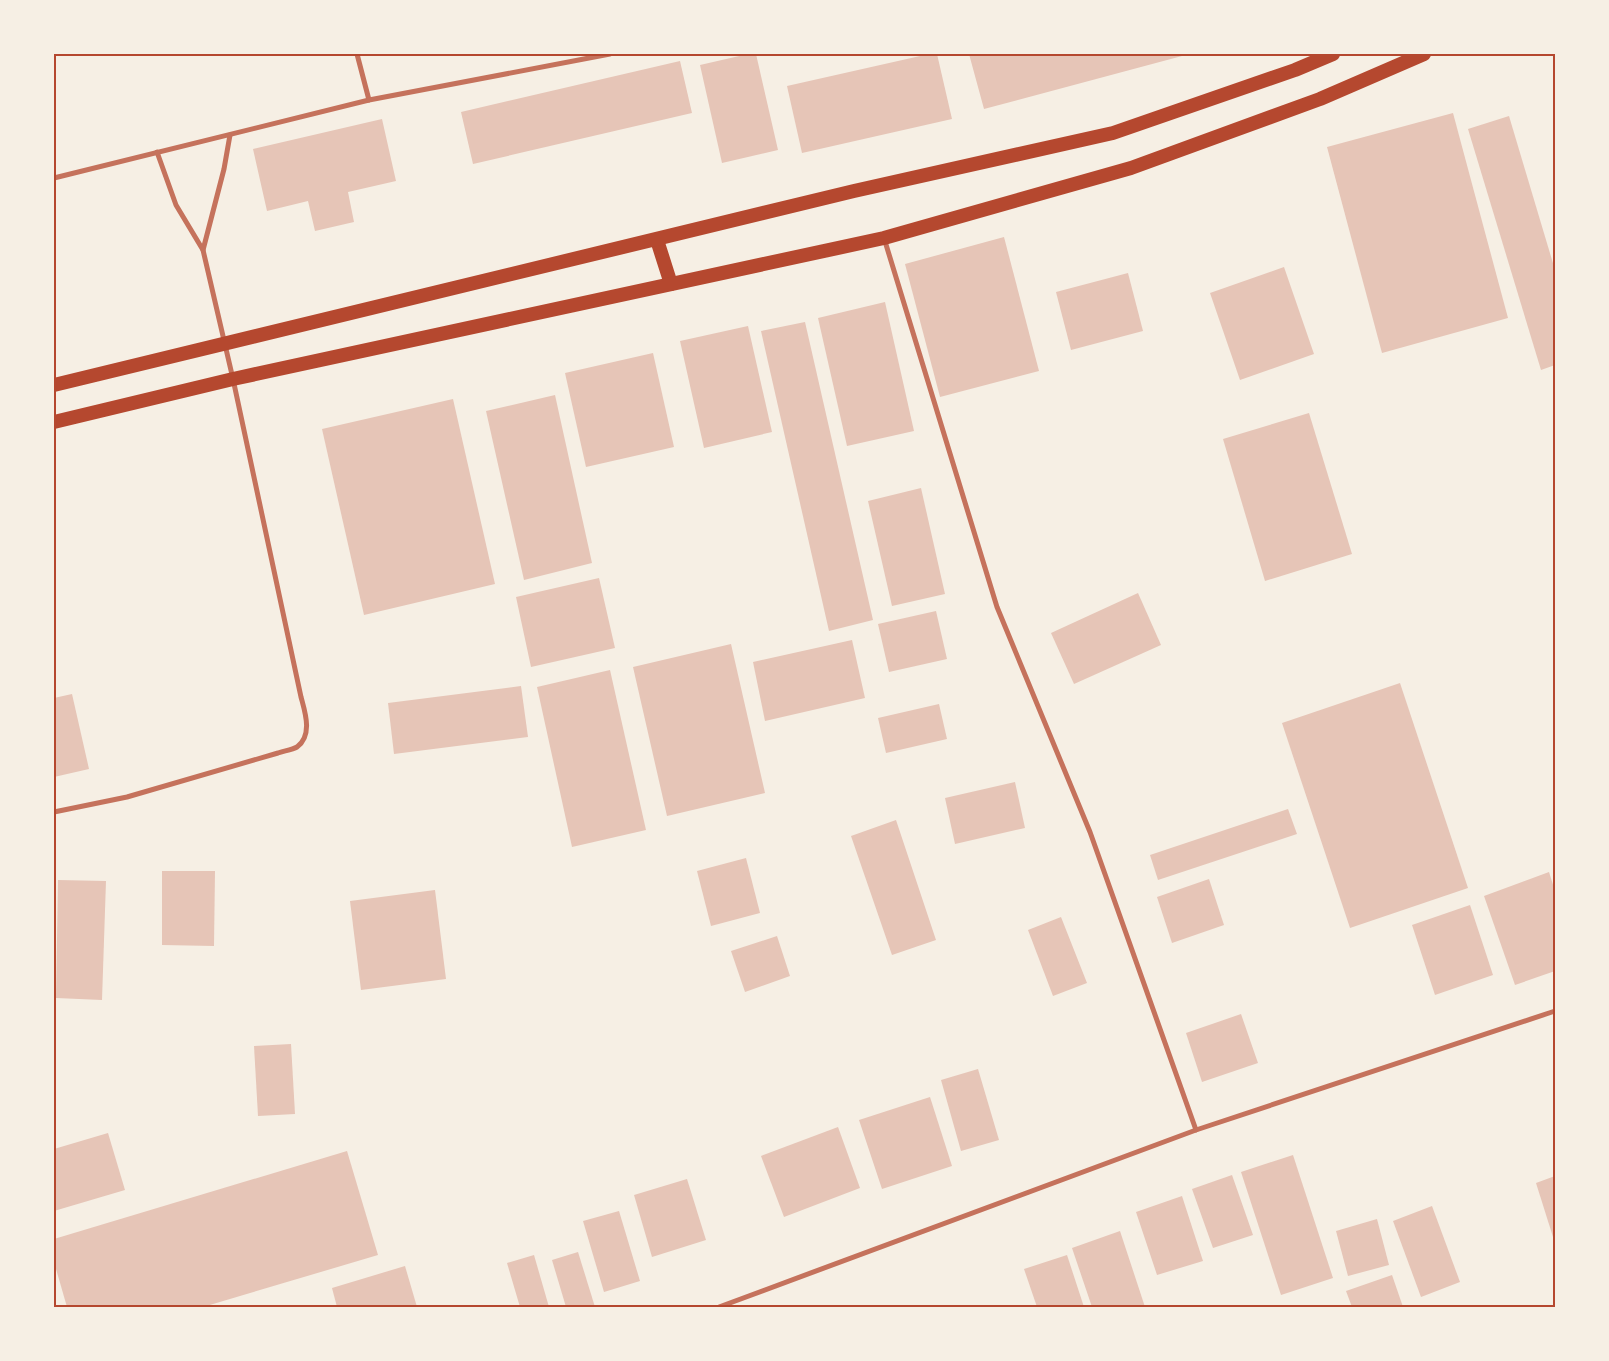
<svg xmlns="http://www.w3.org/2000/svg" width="1609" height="1361" font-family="Overpass,sans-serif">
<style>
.building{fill:#e6c5b7}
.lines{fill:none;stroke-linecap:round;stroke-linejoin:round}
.minor{stroke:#c5725c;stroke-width:5}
.trunk{stroke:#b5482f;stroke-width:14}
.neatline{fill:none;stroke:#b5482f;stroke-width:2}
</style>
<rect width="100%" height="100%" fill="#f6efe4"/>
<g class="building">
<path d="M748,54H756L778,150L722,163L700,65Z"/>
<path d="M929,54H937L952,119L802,153L787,86Z"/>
<path d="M969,54H1181L1182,56L984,109Z"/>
<path d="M680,61L692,113L473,164L461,112Z"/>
<path d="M1453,113L1508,318L1382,353L1327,147Z"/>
<path d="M1509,116L1555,270V365L1541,370L1468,129Z"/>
<path d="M382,119L396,181L348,192L354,222L315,231L308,201L267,211L253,149Z"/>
<path d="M1004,237L1039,371L940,397L905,264Z"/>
<path d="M1284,267L1314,354L1240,380L1210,293Z"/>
<path d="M1128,273L1143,331L1071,350L1056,292Z"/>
<path d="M885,302L914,431L847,446L818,318Z"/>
<path d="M805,322L873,620L829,631L761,331Z"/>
<path d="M748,326L772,432L704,448L680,341Z"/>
<path d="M653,353L674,447L586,467L565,373Z"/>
<path d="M555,395L592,563L524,580L486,411Z"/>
<path d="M453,399L495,584L364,615L322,429Z"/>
<path d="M1309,413L1352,554L1265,581L1223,439Z"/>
<path d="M921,488L945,594L892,606L868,501Z"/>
<path d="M599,578L615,648L531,667L516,597Z"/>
<path d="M1138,593L1161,645L1074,684L1051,633Z"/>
<path d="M936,611L947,659L889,672L878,624Z"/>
<path d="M852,640L865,698L765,721L753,662Z"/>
<path d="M731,644L765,793L667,816L633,667Z"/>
<path d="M610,670L646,830L572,847L537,687Z"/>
<path d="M1400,683L1468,888L1350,928L1282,723Z"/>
<path d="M521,686L528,737L394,754L388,703Z"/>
<path d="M72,694L89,769L54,777V698Z"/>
<path d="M939,704L947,739L886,753L878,718Z"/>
<path d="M1015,782L1025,828L955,844L945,798Z"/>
<path d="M1288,809L1297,834L1158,880L1150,855Z"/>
<path d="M896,820L936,940L892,955L851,836Z"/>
<path d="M746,858L760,913L711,926L697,871Z"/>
<path d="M162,871H215L214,946L162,945Z"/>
<path d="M1549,872L1555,891V971L1515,985L1484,896Z"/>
<path d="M1209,879L1224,925L1172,943L1157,897Z"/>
<path d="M58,880L106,881L102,1000L56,998Z"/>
<path d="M435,890L446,979L361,990L350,901Z"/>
<path d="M1470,905L1493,975L1435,995L1412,925Z"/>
<path d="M1061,917L1087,983L1053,996L1028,930Z"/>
<path d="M777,936L790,976L745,992L731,951Z"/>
<path d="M1241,1014L1258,1063L1202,1082L1186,1033Z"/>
<path d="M291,1044L295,1114L258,1116L254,1046Z"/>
<path d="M978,1069L999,1140L961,1151L941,1080Z"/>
<path d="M930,1097L952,1166L882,1189L859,1120Z"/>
<path d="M838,1127L860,1188L784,1217L761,1156Z"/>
<path d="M108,1133L125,1190L54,1211V1149Z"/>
<path d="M347,1151L378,1255L203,1307H67L54,1262V1239Z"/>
<path d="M1293,1155L1333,1278L1281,1295L1241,1172Z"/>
<path d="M1232,1175L1253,1235L1213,1248L1192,1189Z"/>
<path d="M1555,1176V1236L1553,1237L1536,1183Z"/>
<path d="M687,1179L706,1240L652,1257L634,1195Z"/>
<path d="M1182,1196L1203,1261L1157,1275L1136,1212Z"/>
<path d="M1432,1206L1460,1282L1421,1297L1393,1221Z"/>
<path d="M619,1211L640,1281L604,1292L583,1221Z"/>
<path d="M1377,1219L1389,1265L1348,1276L1336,1231Z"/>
<path d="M1120,1231L1145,1307H1092L1072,1248Z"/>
<path d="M578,1252L595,1307H566L552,1260Z"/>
<path d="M534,1255L549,1307H520L507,1263Z"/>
<path d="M1067,1255L1084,1307H1037L1024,1269Z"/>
<path d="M405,1266L417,1307H337L332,1288Z"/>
<path d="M1392,1275L1403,1307H1352L1346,1291Z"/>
</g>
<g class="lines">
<g class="minor">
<path d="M357,54L369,100"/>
<path d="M157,152L176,205L203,250"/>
<path d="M54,178L369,100L610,54"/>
<path d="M884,238L997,607L1090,832L1196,1130"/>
<path d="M54,812L127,797L278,753C283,751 292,750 297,747C313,735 305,712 301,697L233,379L203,250L224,169L230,135"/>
<path d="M719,1307L1196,1130L1555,1011"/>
</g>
<g class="trunk">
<path d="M657,240L671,284"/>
<path d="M54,385L854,191L1113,133L1295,70L1333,54"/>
<path d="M54,422L233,379L884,238L1131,168L1320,99L1424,54"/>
</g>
</g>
<rect width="1609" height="1361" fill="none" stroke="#f6efe4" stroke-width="110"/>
<rect x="55" y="55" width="1499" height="1251" class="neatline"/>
</svg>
